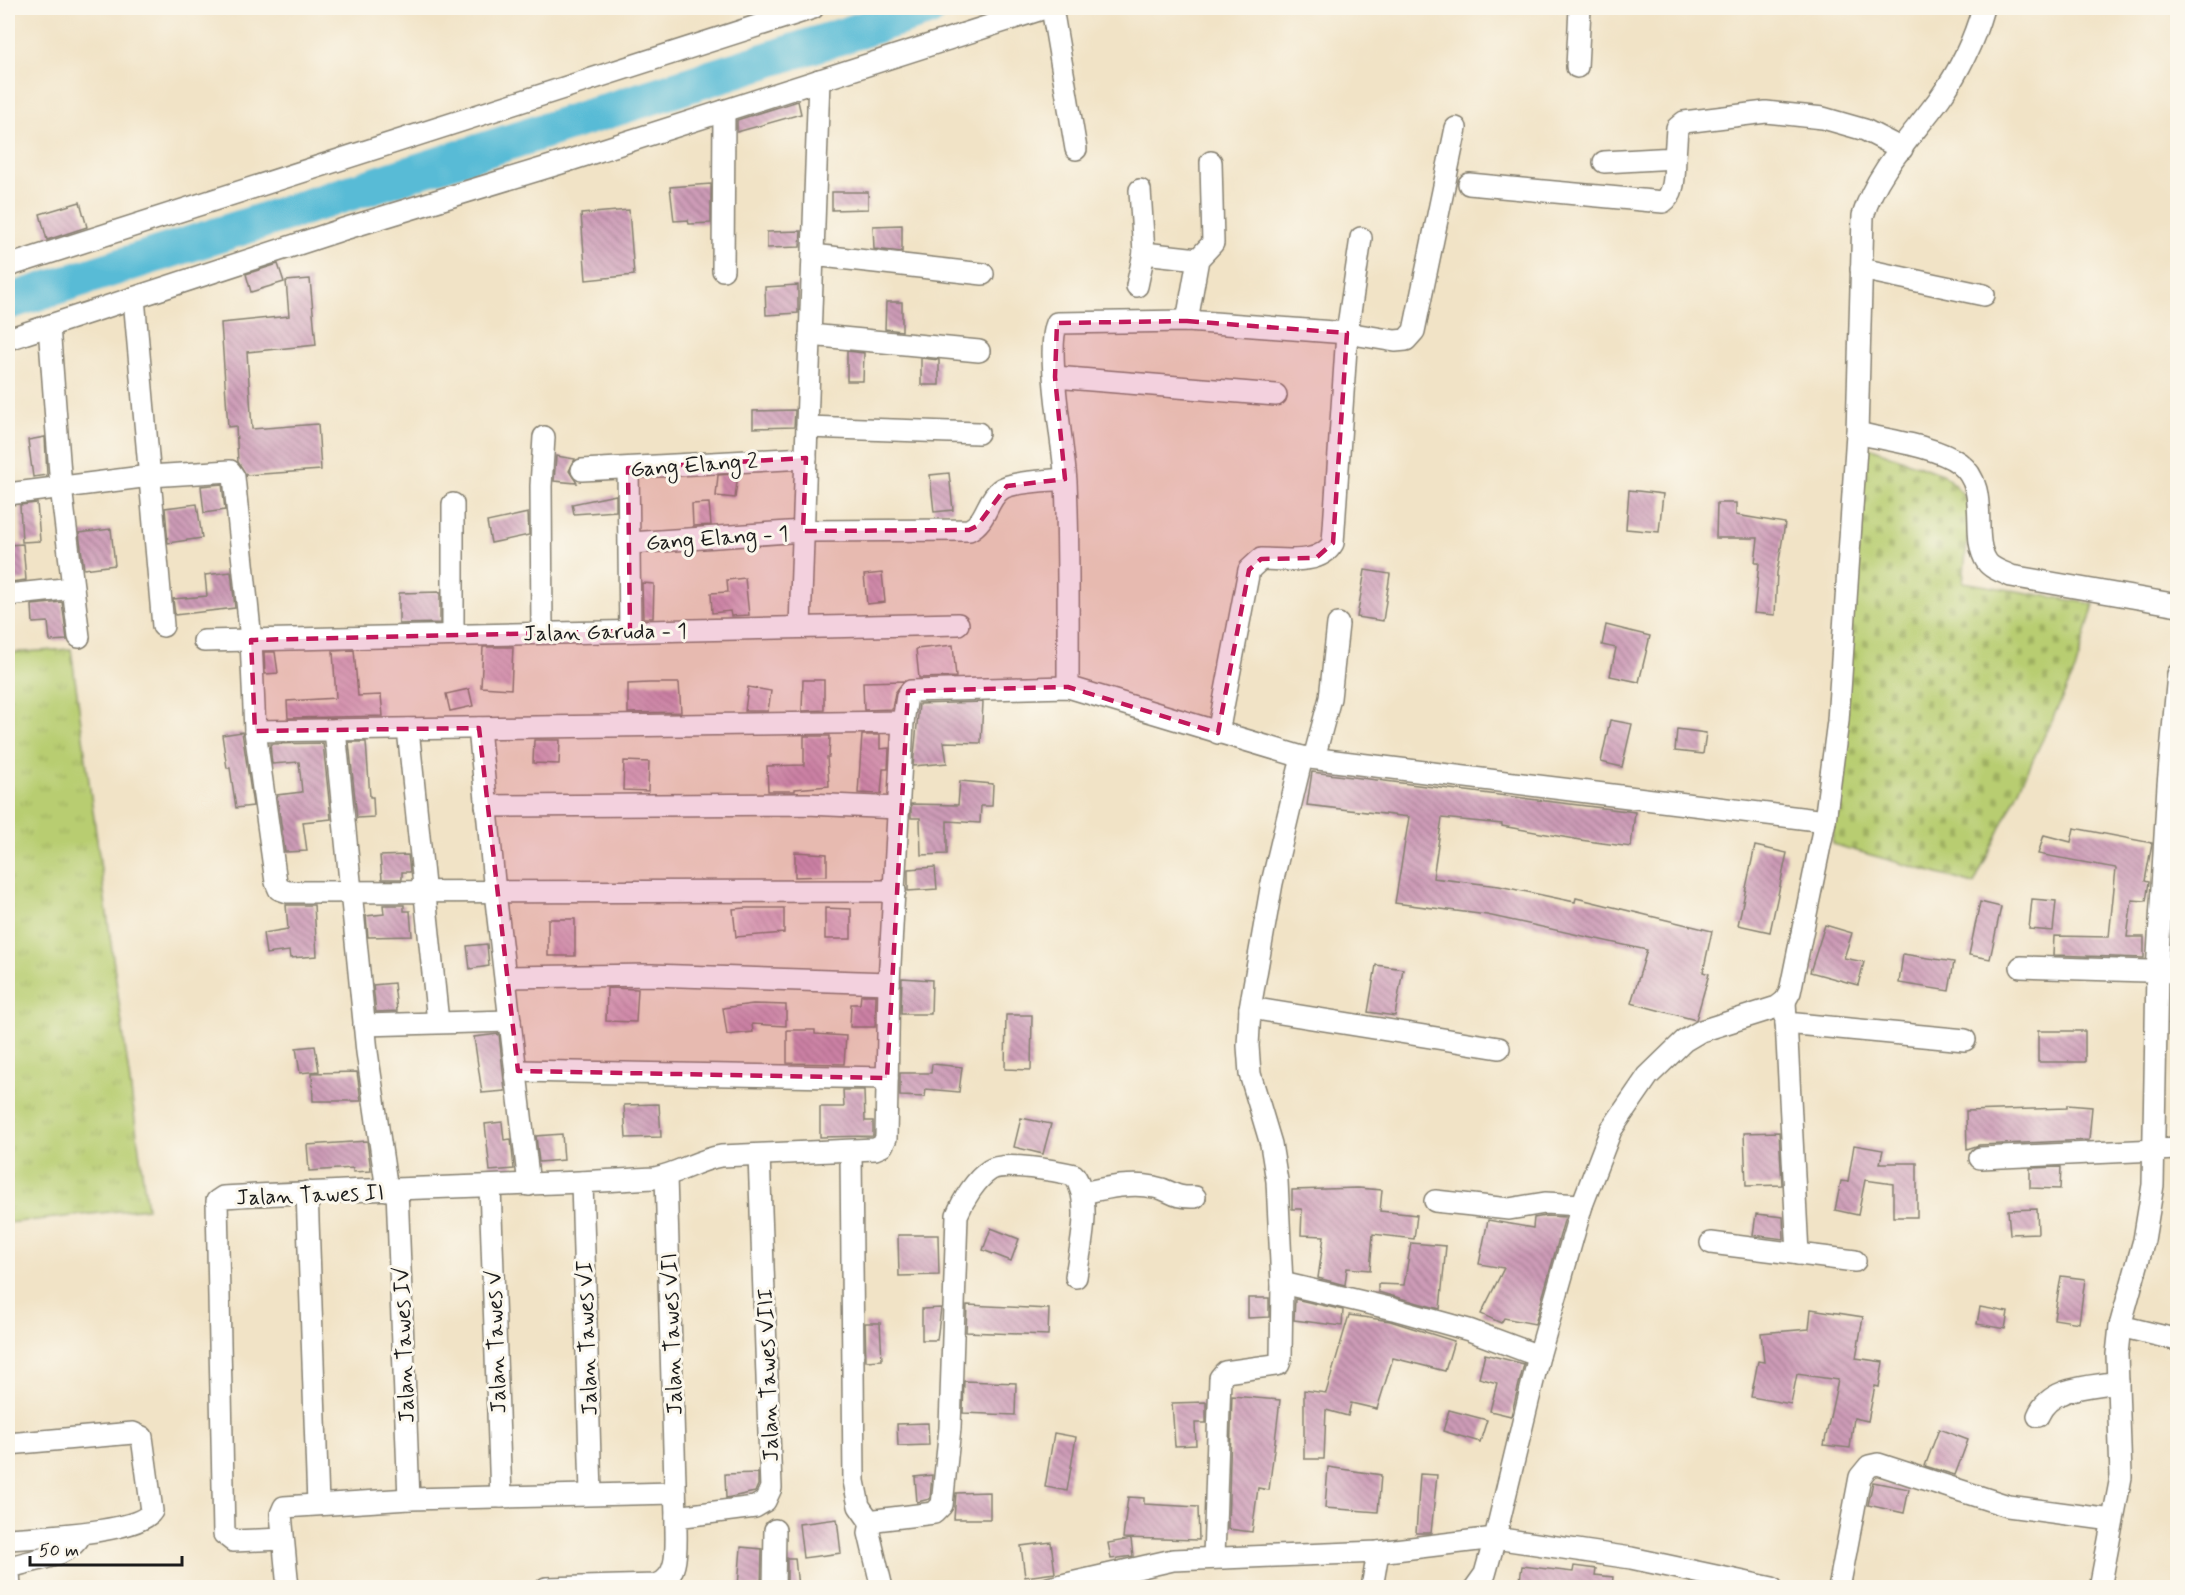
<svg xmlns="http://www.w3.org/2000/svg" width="2185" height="1595" font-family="Mynerve,sans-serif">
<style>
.grass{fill:url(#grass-tufts);stroke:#6a7446;stroke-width:1.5}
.cemetery{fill:url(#cemetery-stones);stroke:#6a7446;stroke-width:1.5}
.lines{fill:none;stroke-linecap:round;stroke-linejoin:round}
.river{stroke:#58bbd6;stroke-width:36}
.building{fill:url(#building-back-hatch)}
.minor-casing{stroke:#868071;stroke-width:24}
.minor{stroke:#fff;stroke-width:21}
.marked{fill:#c2185b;fill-opacity:0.2;stroke:#c2185b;stroke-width:4.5;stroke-dasharray:12 8;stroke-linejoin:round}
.labels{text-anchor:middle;stroke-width:6;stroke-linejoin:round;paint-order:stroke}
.street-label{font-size:22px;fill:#1c1c1c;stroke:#fbf7ec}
</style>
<defs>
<pattern id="grass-tufts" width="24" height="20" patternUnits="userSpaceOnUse" patternTransform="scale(1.5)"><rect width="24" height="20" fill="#b8cd71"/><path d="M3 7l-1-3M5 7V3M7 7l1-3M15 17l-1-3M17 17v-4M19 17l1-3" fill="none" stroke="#9eaf61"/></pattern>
<pattern id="cemetery-stones" width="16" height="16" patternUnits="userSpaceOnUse" patternTransform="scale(1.5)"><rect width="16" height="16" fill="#b8cd71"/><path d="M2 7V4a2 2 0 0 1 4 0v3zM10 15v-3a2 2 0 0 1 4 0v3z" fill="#9eaf61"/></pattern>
<pattern id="building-back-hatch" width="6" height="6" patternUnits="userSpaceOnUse" patternTransform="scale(1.5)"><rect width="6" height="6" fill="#cd9bb7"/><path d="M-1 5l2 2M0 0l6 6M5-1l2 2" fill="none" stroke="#a67e94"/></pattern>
</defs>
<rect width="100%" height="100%" fill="#fbf7ec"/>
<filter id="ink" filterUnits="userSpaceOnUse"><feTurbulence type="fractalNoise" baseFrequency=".0167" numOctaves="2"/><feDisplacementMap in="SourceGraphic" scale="12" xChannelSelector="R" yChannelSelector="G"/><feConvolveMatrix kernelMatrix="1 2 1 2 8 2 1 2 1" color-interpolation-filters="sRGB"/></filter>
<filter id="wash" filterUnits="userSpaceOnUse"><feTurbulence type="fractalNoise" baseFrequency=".008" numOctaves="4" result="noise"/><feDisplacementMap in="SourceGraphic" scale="24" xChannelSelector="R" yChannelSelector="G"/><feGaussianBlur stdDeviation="1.35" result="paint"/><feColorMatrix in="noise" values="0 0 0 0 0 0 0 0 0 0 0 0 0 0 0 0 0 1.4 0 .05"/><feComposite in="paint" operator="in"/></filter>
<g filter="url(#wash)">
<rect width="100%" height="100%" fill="#f1e3c6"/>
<path class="grass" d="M71,649L147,1208L8,1223V653Z"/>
<path class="cemetery" d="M1861,444L1944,475L1971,502L1963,582L2094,604L2075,671L1974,884L1832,844Z"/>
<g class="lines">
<path class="river" d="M8,302L930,8"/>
</g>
<g id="blocks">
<g class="building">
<path d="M798,101L801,114L737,132V120Z"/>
<path d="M711,184V223L689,224L688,220L674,221L670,187Z"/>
<path d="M832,192H868V209L832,210Z"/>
<path d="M80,202L87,227L47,240L40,214Z"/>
<path d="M629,210L634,275L586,280L581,214Z"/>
<path d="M902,225V252L874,249L873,226Z"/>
<path d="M801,231L800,247L767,248V232Z"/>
<path d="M278,264L284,282L251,292L246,274Z"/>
<path d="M310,279L316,345L247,352L252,429L318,424L321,470L246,475L238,462L236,426L228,427L221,323L289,316L286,281Z"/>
<path d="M798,285V313L766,315L765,287Z"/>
<path d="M886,302H902V331L885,329Z"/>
<path d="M847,351L864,353L863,381H847Z"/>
<path d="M921,358L939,360V385H921Z"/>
<path d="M795,410L794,427L753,428V411Z"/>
<path d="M45,437L47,475L33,477L28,440Z"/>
<path d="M556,456L575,459L569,471L577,483L554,481Z"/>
<path d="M949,473L953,510L934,512L930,475Z"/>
<path d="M738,474L735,498L716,496L718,475Z"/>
<path d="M222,484L225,510L204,513L201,486Z"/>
<path d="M1629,490L1663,494L1659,532L1626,529Z"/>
<path d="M616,495V511L574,514L572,504Z"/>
<path d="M37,503L40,541L22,542L20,505Z"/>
<path d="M709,503L711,525L693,526L692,504Z"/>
<path d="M1717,503H1736V515L1785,523L1777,573L1775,615L1754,613L1759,563H1755L1758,538H1716Z"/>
<path d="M197,504L202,538L168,543L165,508Z"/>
<path d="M528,513L529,535L491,543L487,522Z"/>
<path d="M111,529L115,565L84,569L79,533Z"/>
<path d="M23,544L26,580L11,582L10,570L8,571V545Z"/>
<path d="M1365,570L1390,574L1383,621L1357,617Z"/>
<path d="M231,572L235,608L175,615L173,599L207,596L205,575Z"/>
<path d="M882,573L885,602L867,604L864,575Z"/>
<path d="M745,578L749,615L731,616L730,611L712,613L711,593L728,592L727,580Z"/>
<path d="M642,583L654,584L653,618H643Z"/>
<path d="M440,592V623L399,624V593Z"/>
<path d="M62,602L67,640L50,641L48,622L33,623L32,605Z"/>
<path d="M1606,625L1650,636L1639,682L1610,676L1616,648L1602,645Z"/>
<path d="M953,645L956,677L919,678L916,649Z"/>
<path d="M483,647H513L511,689L481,687Z"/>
<path d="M354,650L358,696L381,695L383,716L288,718L287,701L336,698L333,651Z"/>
<path d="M264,652H275L278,673L265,674Z"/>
<path d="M803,680H824V710L802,711Z"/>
<path d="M904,681L895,693L892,709L864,710L863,682Z"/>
<path d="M649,683H679L681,712L628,713V684Z"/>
<path d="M748,687L771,691L768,711H745Z"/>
<path d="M469,689L473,706L450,711L446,694Z"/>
<path d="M983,702L981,743L944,742L947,763L913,766L919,704Z"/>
<path d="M1610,720L1632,724L1622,767L1601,762Z"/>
<path d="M1677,729L1706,733L1703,754L1675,751Z"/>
<path d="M242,732L253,806L236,808L230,768H227L222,735Z"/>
<path d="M862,735H880V749L889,748L888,769H883L881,794L858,793Z"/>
<path d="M804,736H830L829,757H827L829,786L795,789V791H768L767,766L804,765Z"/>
<path d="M534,740H560L559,764L533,763Z"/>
<path d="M349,742H366L370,797H373L374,817L357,818Z"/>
<path d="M323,743L331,819L303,822L307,851L285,852L277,795L302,792L299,762L272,764L270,744Z"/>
<path d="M624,761L649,762L648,791L623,790Z"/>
<path d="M1312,772L1635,812L1631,847L1580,840L1502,826V824L1442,818L1433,878L1499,886L1575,902L1576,898L1712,931L1703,972L1709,974L1696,1020L1631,1003L1647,950L1487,915L1395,903L1409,817L1307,805Z"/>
<path d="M960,781L993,784L992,806H981L980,823L947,821V854L921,855L920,818H911V804L958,805Z"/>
<path d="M2074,828L2152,843L2145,881L2149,882L2146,901L2132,900L2127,937H2144V958L2053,955L2054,936L2109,937L2116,868L2038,854L2044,835L2071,842Z"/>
<path d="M1755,846L1787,853L1770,932L1738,925Z"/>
<path d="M795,852L827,854V876L795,877Z"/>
<path d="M408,855L410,872H402V879H382L380,856Z"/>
<path d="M935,867L937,889L908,891V869Z"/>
<path d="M2032,899L2056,901L2053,931L2029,929Z"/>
<path d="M1980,902L2001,907L1990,959L1969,955Z"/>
<path d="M286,905H314L317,956L290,958L289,951L266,954L263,933L288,929Z"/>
<path d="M383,905H404V911H410L412,936L368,937L366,916L384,914Z"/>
<path d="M746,908H784V933L736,937L733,909Z"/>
<path d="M825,908L851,909V939H825Z"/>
<rect x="548" y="919" width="27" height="37"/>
<path d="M1825,925L1852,933L1844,958L1864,962L1858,985L1810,972Z"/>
<path d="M487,944L489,966L470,969L467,946Z"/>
<path d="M1903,954L1954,962L1949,991L1899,983Z"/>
<path d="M1376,965L1403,969L1395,1016L1368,1012Z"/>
<path d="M902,978L932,980L931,1014H901Z"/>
<path d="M394,983L397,1011L376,1012L373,985Z"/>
<path d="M607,988L638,989L636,1022L606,1021Z"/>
<path d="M861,995H876L875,1027H850L851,1004H860Z"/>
<path d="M753,1004L786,1005V1026L752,1024L753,1032L727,1035L723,1008Z"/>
<path d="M1006,1015H1032L1031,1070L1005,1069Z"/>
<path d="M787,1030H815V1034L846,1036L844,1064L787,1063Z"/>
<rect x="2038" y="1031" width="47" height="31"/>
<path d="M499,1034L505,1091L482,1093L474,1037Z"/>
<path d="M315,1046L319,1071L300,1073L296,1048Z"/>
<path d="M932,1064L962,1067L959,1092L926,1089L925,1097L900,1096V1073H931Z"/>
<path d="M357,1072L361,1101H313L312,1073Z"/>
<path d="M843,1090H864L865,1121H873V1136L820,1137V1107H844Z"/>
<path d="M659,1104L661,1137L626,1138L624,1105Z"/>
<path d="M2067,1105L2092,1107L2089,1140L1979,1145L1967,1149L1966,1111L2067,1108Z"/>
<path d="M1021,1118L1051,1124L1043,1154L1014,1147Z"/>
<path d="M502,1122L504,1140L511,1139L514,1169L490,1171L485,1124Z"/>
<path d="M1779,1132L1782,1185L1746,1186L1744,1133Z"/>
<path d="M562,1134L564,1160L539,1162L536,1136Z"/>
<path d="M367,1141L371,1171L353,1172V1168L309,1171L307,1145Z"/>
<path d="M1854,1145L1883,1150L1880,1163H1917V1217H1893V1184L1865,1180L1858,1215L1835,1210L1841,1181L1848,1182Z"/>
<path d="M2061,1167L2060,1189L2030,1188V1168Z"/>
<path d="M1358,1188L1382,1190L1380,1211L1417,1215L1414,1239L1373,1234L1370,1270L1347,1268L1345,1285L1318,1278L1324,1236L1301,1235L1302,1209H1292V1190Z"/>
<path d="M2037,1209L2038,1233L2010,1234L2008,1210Z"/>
<path d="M1756,1214L1783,1217L1784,1239L1753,1235Z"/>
<path d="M1546,1216L1565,1217L1535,1324L1504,1318L1501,1323L1481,1314L1504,1268L1479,1264L1488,1220L1533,1228L1534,1218Z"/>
<path d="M991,1228L1019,1239L1011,1261L983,1250Z"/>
<path d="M898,1235H938L939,1275L899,1276Z"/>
<path d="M1411,1243L1446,1246L1440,1309L1378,1292V1284L1404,1285Z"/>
<path d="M2061,1276L2085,1279L2079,1323L2054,1319Z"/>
<path d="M1248,1298H1269V1317L1248,1318Z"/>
<path d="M1295,1299L1343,1310L1342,1326L1294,1320Z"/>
<path d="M967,1305L1049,1309L1048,1335L966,1332Z"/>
<path d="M1980,1307L2008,1312L2005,1329L1977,1324Z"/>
<path d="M941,1308L937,1340H922V1309Z"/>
<path d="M1811,1309L1863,1317L1856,1358L1883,1362L1879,1387L1875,1386L1868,1421L1854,1418L1850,1448L1824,1445L1838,1380L1797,1374L1791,1404L1751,1397L1758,1361L1764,1362L1761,1333L1809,1329Z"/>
<path d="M1349,1315L1390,1321L1454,1341L1445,1371L1393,1358L1377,1409L1351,1403L1348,1416L1326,1410L1324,1459H1304V1390L1326,1393Z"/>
<path d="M865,1323H880L882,1360L866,1361Z"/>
<path d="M1485,1354L1524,1364L1511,1416L1490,1411L1497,1383L1479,1378Z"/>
<path d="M964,1381L1016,1383L1015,1415L963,1413Z"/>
<path d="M1232,1396L1280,1400L1269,1490L1258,1488L1252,1532L1228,1529Z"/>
<path d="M1206,1402V1423H1195L1196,1445L1175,1446L1172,1403Z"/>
<path d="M1449,1410L1487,1420L1480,1442L1443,1431Z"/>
<path d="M928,1423L929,1445L898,1446L897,1424Z"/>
<path d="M1939,1429L1968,1440L1955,1475L1925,1466Z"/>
<path d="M1054,1433L1076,1437L1067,1491L1045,1487Z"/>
<path d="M1328,1467L1381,1475L1378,1512L1325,1508Z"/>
<path d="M758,1473V1485L755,1492L726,1498L725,1474Z"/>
<path d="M1420,1474L1437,1475L1431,1533H1416Z"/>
<path d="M932,1475L930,1499L917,1502L915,1477Z"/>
<path d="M1873,1482L1909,1489L1904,1513L1868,1505Z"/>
<path d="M990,1492V1519H954L956,1493Z"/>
<path d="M1128,1497L1144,1498V1504L1198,1507L1199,1540L1123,1538Z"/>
<path d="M837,1519L841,1553L803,1558L799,1524Z"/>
<path d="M1131,1539L1133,1556L1111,1559L1108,1543Z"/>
<path d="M1051,1542L1055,1573L1025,1577L1021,1546Z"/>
<path d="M741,1547L762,1549L761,1587H738Z"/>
<path d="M787,1558H795L798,1587H787Z"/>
<path d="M1522,1566L1573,1572L1574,1566L1596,1569L1595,1575L1613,1577L1612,1587H1519Z"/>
</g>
</g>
</g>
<g filter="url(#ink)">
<use href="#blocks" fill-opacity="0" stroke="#868071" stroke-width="1.5"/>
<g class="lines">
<defs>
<g id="minor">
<path d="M1052,8L1076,149"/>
<path d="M1577,67L1580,8"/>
<path d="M1604,162L1675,158L1677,128L1684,122L1766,112L1823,118L1865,130L1902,149"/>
<path d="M1469,184L1663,202C1676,193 1674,173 1675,158"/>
<path d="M1140,190L1144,253L1198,259"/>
<path d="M813,255L983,274"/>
<path d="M8,266L813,8"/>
<path d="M1861,269L1984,295"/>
<path d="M723,270L724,111"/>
<path d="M1137,286L1144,253"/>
<path d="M134,298L163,626"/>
<path d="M1187,321L1198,259L1213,243L1211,162"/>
<path d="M49,326L61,487L79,637"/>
<path d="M810,335L979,351"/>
<path d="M8,339L344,229L561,163L1045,8"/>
<path d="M1055,377L1276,395"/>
<path d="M807,427L978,433"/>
<path d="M1857,433C1886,440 1936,446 1959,463C1992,488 1969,536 1987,562C1992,569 2003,572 2011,576L2178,605"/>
<path d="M628,468L630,631"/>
<path d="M582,470L806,458"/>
<path d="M8,494L150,476L230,471L234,477L251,640L255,731L276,882L279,889L288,892L895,891"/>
<path d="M453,504V633"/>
<path d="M631,543L803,531L969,530C987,521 986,501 1000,490C1011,481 1050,481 1065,479"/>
<path d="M8,595L73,588"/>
<path d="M800,627L819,80"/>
<path d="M542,633L541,486L544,437"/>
<path d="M204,641L958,624"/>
<path d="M1068,687C1068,619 1069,550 1066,482C1064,448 1045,350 1057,323L1187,321L1347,333L1395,341L1406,340L1414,331L1456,128"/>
<path d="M479,728L495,892L529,1185"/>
<path d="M408,729L438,1022"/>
<path d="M335,730L367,1052L387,1190"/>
<path d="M255,731L903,722"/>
<path d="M1218,733L1249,570L1261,559C1284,559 1320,566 1333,543L1347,333L1361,238"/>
<path d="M1314,758L1330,698L1338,624"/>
<path d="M486,806L807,804L899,808"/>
<path d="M2021,967L2178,972"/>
<path d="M506,977L651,975L889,983"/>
<path d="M1785,1001L1798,1254"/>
<path d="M1250,1008L1499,1048"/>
<path d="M1786,1023L1965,1040"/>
<path d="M364,1025L510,1021"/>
<path d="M518,1071L887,1078"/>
<path d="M851,1152L854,1481L859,1506L871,1523"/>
<path d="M1980,1158L2178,1149"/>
<path d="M582,1182L591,1494"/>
<path d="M490,1187L501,1497"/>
<path d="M397,1190L409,1499"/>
<path d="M307,1192L318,1504"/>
<path d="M1083,1193C1106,1188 1131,1182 1154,1187C1173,1190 1170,1198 1195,1197"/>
<path d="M1435,1201L1509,1209L1545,1203L1582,1205"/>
<path d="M1711,1243L1855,1261"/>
<path d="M1282,1283L1393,1309L1469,1330L1539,1356"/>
<path d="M2120,1326L2178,1340"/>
<path d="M2038,1416C2050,1386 2090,1387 2118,1382"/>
<path d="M8,1444L133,1433L142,1437L152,1511C139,1533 34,1537 8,1539"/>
<path d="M676,1517L755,1507L765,1501L771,1488L759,1155"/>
<path d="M283,1539L233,1541L224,1534L217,1201L223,1197C366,1188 510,1187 654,1178C678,1174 697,1160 721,1156L875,1149L882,1146L886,1138L889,983L903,722L907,696L911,691L1068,687L1302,757L1825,821"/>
<path d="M1214,1557L1220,1378L1225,1372L1275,1365L1279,1364L1281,1358L1282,1283L1277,1181L1271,1144L1250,1074L1248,1046L1250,1008L1272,883L1302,757"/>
<path d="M10,1588L9,1571L14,1566C37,1559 70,1557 81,1534"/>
<path d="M288,1588L281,1514L284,1507L409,1499L675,1493"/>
<path d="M546,1588L656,1585C682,1578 675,1540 676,1517L666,1176"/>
<path d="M774,1588L775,1530"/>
<path d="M882,1588L869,1533L871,1523L876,1520L934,1513L942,1505L950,1428L957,1215C963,1200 976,1179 990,1170C1003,1161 1058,1171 1074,1175C1093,1202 1080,1246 1076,1277"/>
<path d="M1049,1588L1173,1560L1378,1552L1495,1538L1539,1356L1582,1205L1611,1130L1648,1076L1684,1041L1701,1031L1777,1007L1785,1001L1790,992L1825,821L1838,721L1857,433L1863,216C1876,172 1913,135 1940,98C1960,70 1974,40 1983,8"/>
<path d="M1372,1588L1378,1552"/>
<path d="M1475,1588L1485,1574L1495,1538L1631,1558L1772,1588"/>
<path d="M1839,1588L1860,1477L1869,1466L1878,1464L2008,1506L2112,1520"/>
<path d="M2100,1588L2121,1477L2117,1354L2120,1326L2144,1240L2153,1185L2157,972L2168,785L2178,674"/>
</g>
</defs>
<use href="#minor" class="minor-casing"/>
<use href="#minor" class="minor"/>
</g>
</g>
<path class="marked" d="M1187,321L1347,333L1333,543L1316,558L1261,559L1249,570L1218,733L1068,687L908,691L887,1078L518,1071L479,728L255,731L251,640L630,631L628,468L806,458L803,531L969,530L977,526L1007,486L1065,479L1055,377L1057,323Z"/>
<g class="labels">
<g class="street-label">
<text transform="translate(694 464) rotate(-4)" y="8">Gang Elang 2</text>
<text transform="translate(717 537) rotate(-4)" y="8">Gang Elang - 1</text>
<text transform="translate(605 631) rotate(-1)" y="8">Jalan Garuda - 1</text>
<text transform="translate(310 1194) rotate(-2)" y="8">Jalan Tawes II</text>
<text transform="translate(671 1334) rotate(-92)" y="8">Jalan Tawes VII</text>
<text transform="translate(586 1338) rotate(-92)" y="8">Jalan Tawes VI</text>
<text transform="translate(495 1342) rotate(-92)" y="8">Jalan Tawes V</text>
<text transform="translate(403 1345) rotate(-92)" y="8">Jalan Tawes IV</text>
<text transform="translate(767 1375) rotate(-92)" y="8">Jalan Tawes VIII</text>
</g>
</g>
<rect width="2185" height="1595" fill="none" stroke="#fbf7ec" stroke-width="30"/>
<path d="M30 1556v9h152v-9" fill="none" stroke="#1c1c1c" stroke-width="3"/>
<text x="39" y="1556" font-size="18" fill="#1c1c1c" stroke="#fbf7ec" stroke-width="4.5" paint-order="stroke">50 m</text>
</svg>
